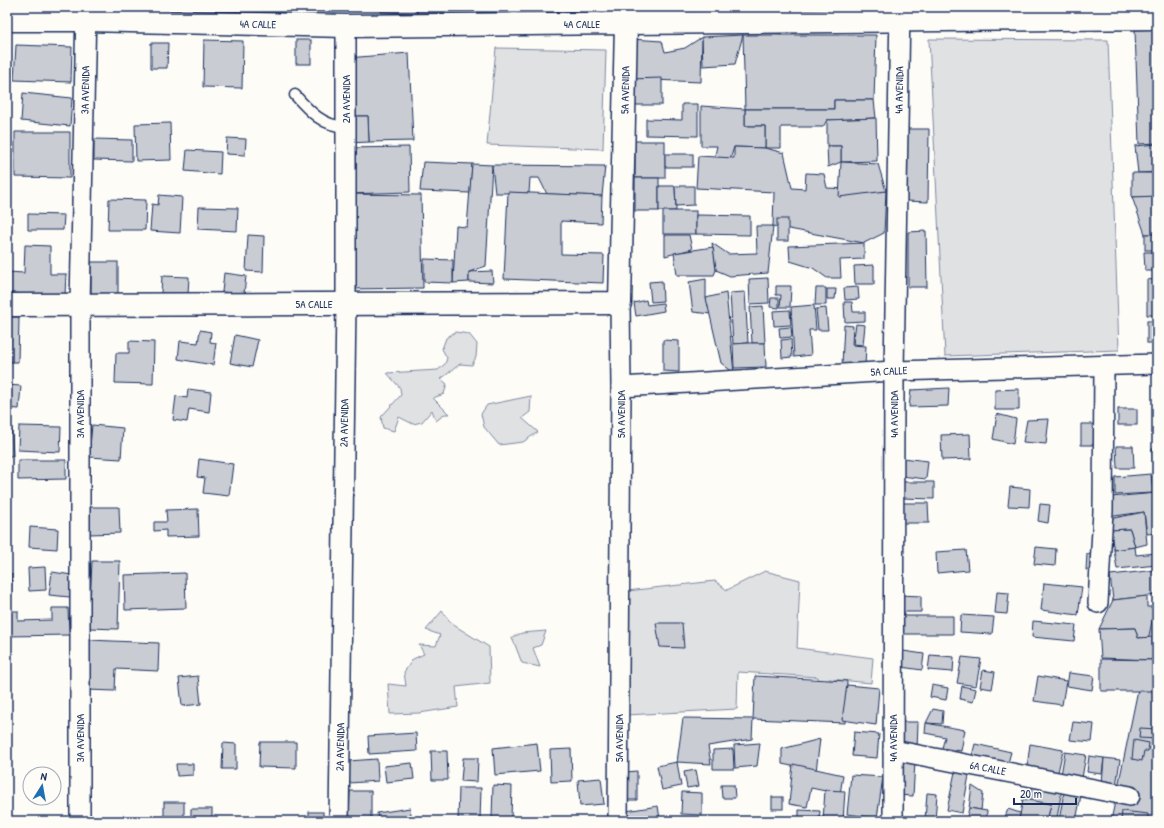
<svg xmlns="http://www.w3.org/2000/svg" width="1164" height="828" font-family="'Patrick Hand',sans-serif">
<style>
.green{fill:#e0e1e3;stroke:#7e88a0}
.building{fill:#c9ccd3;stroke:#1b2f5e}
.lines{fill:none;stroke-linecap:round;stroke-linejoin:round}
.service-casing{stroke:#1b2f5e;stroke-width:13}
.minor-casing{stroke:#1b2f5e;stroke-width:22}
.tertiary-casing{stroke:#1b2f5e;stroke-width:25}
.secondary-casing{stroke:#1b2f5e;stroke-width:25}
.service{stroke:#fdfcf7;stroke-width:10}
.minor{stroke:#fdfcf7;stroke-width:19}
.tertiary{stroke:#fdfcf7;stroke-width:22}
.secondary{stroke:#fdfcf7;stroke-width:22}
.labels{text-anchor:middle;stroke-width:4;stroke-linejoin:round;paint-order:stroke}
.street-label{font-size:11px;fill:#1b2f5e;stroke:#fdfcf7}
</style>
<rect width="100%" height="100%" fill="#fdfcf7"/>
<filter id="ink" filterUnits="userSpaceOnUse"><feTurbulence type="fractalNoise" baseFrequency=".025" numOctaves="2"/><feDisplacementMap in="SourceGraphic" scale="8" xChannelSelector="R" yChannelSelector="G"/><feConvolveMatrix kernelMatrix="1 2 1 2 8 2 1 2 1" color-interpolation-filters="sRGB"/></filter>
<g filter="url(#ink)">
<g class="green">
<path d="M929,39L1108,40L1119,350L945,356Z"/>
<path d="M496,48L606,50L603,149L487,145Z"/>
<path d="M455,332L469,334L477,344L476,357L472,365L460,364L441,379L447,384L444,394L433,398L449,414H445L436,421L432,410L422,422L413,424L399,417L394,431L383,428L381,417L401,395L400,388L387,373L438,370L445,364L447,358L442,349L446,338Z"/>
<path d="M531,396L530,412L522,418L538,432L523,442L499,445L484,427L481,414L487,405Z"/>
<path d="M765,571L800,580L797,648L873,658L871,683L829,679L832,694L820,691L818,677L738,672L737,709L626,715L627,591L715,581L727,590Z"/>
<path d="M442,611L452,624L489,647L490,683L456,687L458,707L419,713L390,714L388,684L406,686L404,672L413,659L424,654L419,645L436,646L440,635L426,630Z"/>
<path d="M546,631L541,645L533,648L540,667L522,663L512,637L522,633Z"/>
</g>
<g class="building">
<path d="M236,7V17L105,13L100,8Z"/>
<path d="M349,7H372V9Z"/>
<path d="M381,7H417V13L381,12Z"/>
<rect x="417" y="7" width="49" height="6"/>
<path d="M466,7H502L501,13H466Z"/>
<path d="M557,7H602V17L557,18Z"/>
<path d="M905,7H948V13L905,12Z"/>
<path d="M948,7H974V14L948,13Z"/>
<path d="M1157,29V143L1139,144L1135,30Z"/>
<path d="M743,35H876L874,100H834V109H745Z"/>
<path d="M743,35L735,64L703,66L702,37Z"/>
<path d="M702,37L701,82L629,79L631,39L662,41L665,52L685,48Z"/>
<path d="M204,40L243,41L242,88L203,87Z"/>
<rect x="296" y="40" width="15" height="24"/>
<path d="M151,43H168L167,68H151Z"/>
<path d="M16,45L72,47L71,82L14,80Z"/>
<path d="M409,53L413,141L369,142L368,116H347V58Z"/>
<path d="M662,78V105H630L629,79Z"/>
<path d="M23,93L72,98L70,126L21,121Z"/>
<path d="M834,100H874L876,118L827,120L823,127H781V148H765V126H745V109H834Z"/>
<path d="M682,104H698V136L646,135V119L682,120Z"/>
<path d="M701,106L745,109V126H765V148L734,147L730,160H714L717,146H701Z"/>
<path d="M347,116H368L369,142L348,143Z"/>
<path d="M876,118L877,161L841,162V146H827V120Z"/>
<path d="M170,123L171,160L136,161L135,124Z"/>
<path d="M906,129H929L928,202L906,201Z"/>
<path d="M15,132H70V178L15,177Z"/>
<path d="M227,138L246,139L245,155L226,154Z"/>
<path d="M94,139L132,140V161L94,160Z"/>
<rect x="635" y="141" width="30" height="37"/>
<path d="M1157,144V172L1138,173L1135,146Z"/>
<path d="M827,146H841V162L828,167Z"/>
<path d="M409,147L410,192L347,194V148Z"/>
<path d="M734,147L765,148L784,153L792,188L805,189L806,173L824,174L827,188L886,191L884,233L864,243L773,226L774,192L696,188L698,156L734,158Z"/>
<path d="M187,150L221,152L220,174L185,171Z"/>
<rect x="665" y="154" width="28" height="13"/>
<path d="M423,162L472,164L470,193L420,191Z"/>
<path d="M841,162L878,164L886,191L839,197Z"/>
<path d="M472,164L492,165L486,266L469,272V282L453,283L456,226L467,227Z"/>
<path d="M492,165L605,166L602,196L547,194L539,178H530L529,193H495Z"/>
<rect x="1132" y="173" width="25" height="24"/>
<rect x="635" y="178" width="24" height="33"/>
<path d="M659,186H675L676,211H659Z"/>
<path d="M675,186H694V205L676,206Z"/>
<path d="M508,192L602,196L601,223L561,221V254L604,255L603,283L504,279Z"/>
<path d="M347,194L421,195L423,288L349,289Z"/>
<path d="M159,195L182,197L180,233L150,231L152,204L158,205Z"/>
<path d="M1157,196V234H1145L1132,197Z"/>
<path d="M109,199L146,200L145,230H108Z"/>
<path d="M199,207L238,208L237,231L198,229Z"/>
<rect x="663" y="211" width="33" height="23"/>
<path d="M28,214L64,215L63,230H28Z"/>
<path d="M696,215L750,216V235L696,234Z"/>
<rect x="777" y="219" width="11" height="22"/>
<path d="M756,226H773L768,273L730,276L716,270L712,243L728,254L757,253Z"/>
<path d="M926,231L927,287H908V232Z"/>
<rect x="1145" y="234" width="12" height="16"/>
<path d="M248,235L264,236L263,272L246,271Z"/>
<path d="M665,235H689L692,249L665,256Z"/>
<path d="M864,243V259L840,260L841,278H827L813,268L790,261L789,246Z"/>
<path d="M25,245L50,246V274H66L65,295L7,293V272L24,273Z"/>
<path d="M713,247L716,270L714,275H677L674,253Z"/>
<path d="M1144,252H1157V271H1145Z"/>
<path d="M424,259L453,260V283L424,282Z"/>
<rect x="91" y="262" width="27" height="32"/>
<path d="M874,265V284H855L854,266Z"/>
<path d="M492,271L493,283L469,282V272Z"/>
<path d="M224,273L246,276L244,294L222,292Z"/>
<path d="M162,276L189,277L188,294L161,293Z"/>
<path d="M768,278L769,303L750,304L749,279Z"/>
<path d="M706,279V298L711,314L693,312L689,282Z"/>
<path d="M1157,279V315H1147V280Z"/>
<path d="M662,281L663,301L651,302L649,282Z"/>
<path d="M776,286H791L790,307H780L781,295H776Z"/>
<path d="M858,287L859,299L845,300L844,288Z"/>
<path d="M816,288H826V305H815Z"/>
<path d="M827,289H836L835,299H827Z"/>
<path d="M745,292L748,343L733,344L730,293Z"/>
<path d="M726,293L734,373L721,363L706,298Z"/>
<path d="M771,298H779V308L770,307Z"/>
<path d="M646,300L647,305L663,303L664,311L636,316L634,303Z"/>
<path d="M844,302H852L853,312H865V321L845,322Z"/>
<path d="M814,305L816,330H809L811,355L794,357L791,307Z"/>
<path d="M763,306L765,343H752L750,307Z"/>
<path d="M826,308L828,330H818L816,309Z"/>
<path d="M790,310L791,325L774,326L773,311Z"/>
<path d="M7,317H19L18,362H7Z"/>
<rect x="1147" y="321" width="10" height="22"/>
<path d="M856,324L865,325L863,345L853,344Z"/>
<path d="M844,325L853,326L852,345L866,346L865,366L842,365Z"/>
<path d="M791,327L792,337L780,338L779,328Z"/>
<path d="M200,330L211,332L210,342L216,343L213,365L178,359L180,341L198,343Z"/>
<path d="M235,335L258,340L252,367L230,363Z"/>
<path d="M791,339L792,357L782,358L781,340Z"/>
<path d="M663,340L679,341V372L663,371Z"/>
<path d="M129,341L154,342L153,384L115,383L116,353H129Z"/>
<path d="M748,343H765L766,367L734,368L733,344Z"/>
<path d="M7,385L21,386L19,409L7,408Z"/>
<path d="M949,388L948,406L909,407L911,390Z"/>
<path d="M188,389L211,392L209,412L189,409L187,422L173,420L176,396L187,398Z"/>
<path d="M1019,389V410H995V390Z"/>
<rect x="1118" y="409" width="19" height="16"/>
<path d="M997,414L1016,419L1013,444L993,439Z"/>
<path d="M1049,419L1046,444L1023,442L1027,420Z"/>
<path d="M11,420L13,456H7V421Z"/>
<path d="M1081,424H1100L1101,445H1081Z"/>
<path d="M92,425L123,428L121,459L89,457Z"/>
<path d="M19,426L61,427L60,452L18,450Z"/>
<path d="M970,434L971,459L942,460L941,435Z"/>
<path d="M1116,446H1133L1134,468H1117Z"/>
<path d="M1157,448V476L1154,477L1152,449Z"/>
<path d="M903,458L928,461L926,479L901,476Z"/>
<path d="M199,459L233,464L229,496L203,493L205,478L197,477Z"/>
<path d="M18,460H66V479L18,480Z"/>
<path d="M1151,474L1153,493L1115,495V477Z"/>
<path d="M902,482H934V499L902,498Z"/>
<path d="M1010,487L1030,489L1029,507L1008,506Z"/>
<path d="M1157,493V533L1147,534L1144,512L1107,517L1110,497Z"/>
<path d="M902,503H928L929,523H902Z"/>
<path d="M1040,504L1050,505L1048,523L1038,521Z"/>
<path d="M88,507H119L120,533L89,534Z"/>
<path d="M198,509L199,536L166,537V530L154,531V522H167L166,510Z"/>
<path d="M1144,512L1147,544L1135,547L1130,529L1110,530L1109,519Z"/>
<path d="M30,527L58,529L57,549L29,547Z"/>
<path d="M1130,529L1135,547L1114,550L1110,530Z"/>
<path d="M1036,547L1056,549L1055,566L1034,564Z"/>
<path d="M1135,547L1136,555L1157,553V565L1117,569L1114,550Z"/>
<path d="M966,550L968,570L937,573L936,552Z"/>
<path d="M1087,554L1098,555L1097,571L1086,570Z"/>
<path d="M92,561H120L118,629L89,628Z"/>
<path d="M45,567L46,590L29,591L28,568Z"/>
<path d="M1157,570V595L1113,600L1110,575Z"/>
<path d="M52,572L72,575L70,597L49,595Z"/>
<path d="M7,573L12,574L11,597H7Z"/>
<path d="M185,573L186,608L125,610L124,575Z"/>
<path d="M1044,583L1082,587L1078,615L1041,610Z"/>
<path d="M997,592L1009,593L1007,614L995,613Z"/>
<path d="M900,595L921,596V612H900Z"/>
<path d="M1147,596V607H1157V629H1152L1153,637L1138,638L1135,628L1099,629L1113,600Z"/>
<path d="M1157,597V821H1111Z"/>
<path d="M52,608H68L69,635L7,636V611H18V621L52,620Z"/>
<path d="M961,615L994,617L992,634L960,632Z"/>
<rect x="903" y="616" width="50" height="18"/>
<path d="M1033,621L1076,625L1074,641L1032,637Z"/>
<path d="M656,623H682L684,648L660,647Z"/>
<path d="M1135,628L1138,638L1153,637V660L1101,658L1099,629Z"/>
<path d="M89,640L159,643L158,671L116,669L115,691L87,690Z"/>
<path d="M903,651L924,654L922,670L901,667Z"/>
<path d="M930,655L954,657L953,672L928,670Z"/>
<path d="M962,657L981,659L976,686L957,683Z"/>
<path d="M1101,659L1157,660V691H1101Z"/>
<path d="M983,670L995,672L992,689L980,687Z"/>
<path d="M1069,673L1094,676L1092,690L1067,686Z"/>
<path d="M198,676L201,704L182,706L179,678Z"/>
<path d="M755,676L847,681L845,723L753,719Z"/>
<path d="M1038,676L1066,681L1062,705L1034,701Z"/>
<path d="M847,685L879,688L876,725L842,720Z"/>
<path d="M932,685L948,688L946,700L930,697Z"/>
<path d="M962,686L976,689L973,702L960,699Z"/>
<path d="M1157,704V720L1155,719Z"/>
<path d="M933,709L943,711L942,724L926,723Z"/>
<path d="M683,718L753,719L752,739L708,746L711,764L677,762Z"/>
<path d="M902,722H918L917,750L900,749Z"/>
<path d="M1073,722L1094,724L1092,742L1070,740Z"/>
<path d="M926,723L965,730L961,751L942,748L945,737L925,733Z"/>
<path d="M1140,728L1157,729V739L1139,738Z"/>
<path d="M854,732L879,734L877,758L852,756Z"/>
<path d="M416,733L417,751L369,754L368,736Z"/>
<path d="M820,739L816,771L782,764V749Z"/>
<path d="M1134,740L1149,743L1148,751H1144L1142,761L1132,759Z"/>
<path d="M260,742H296V768L259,767Z"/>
<path d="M223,743L236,744V769H222Z"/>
<path d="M537,743L540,771L495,775L493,748Z"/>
<path d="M760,743L757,766L735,768L734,745Z"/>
<path d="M975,744L1011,752L1008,763L972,756Z"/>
<path d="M1030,744L1063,750L1058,772L1027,768Z"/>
<path d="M571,749L572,781L551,782L550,750Z"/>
<path d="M733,749L734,769H713V750Z"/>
<path d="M431,751H447L448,780H432Z"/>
<path d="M1155,751H1157V766H1154Z"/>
<path d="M1065,752L1086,755L1082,778L1061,775Z"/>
<path d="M1089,756L1104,758L1102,774L1087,772Z"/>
<path d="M463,758H478L477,782L461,781Z"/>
<path d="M1104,758L1120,760L1116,786L1102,784Z"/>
<path d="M377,759L378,781L349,783L348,761Z"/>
<path d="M900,760L915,761L913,796L897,795Z"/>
<path d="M677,762L681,786L662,790L657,766Z"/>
<path d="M412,763L414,779L386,782L384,766Z"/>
<path d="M176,764H193V775L177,776Z"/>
<path d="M793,764L843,775L840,794L811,788L807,807L789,804Z"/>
<path d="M956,767L970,770L962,813L947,810Z"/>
<path d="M696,770L699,786L687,788L684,772Z"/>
<path d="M637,771V800H626V772Z"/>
<path d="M851,775L883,777L877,818L847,814Z"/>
<path d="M601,778L604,804L580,806L578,780Z"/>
<path d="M1033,783L1062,789L1057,818L1048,817L1051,804L1030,801Z"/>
<path d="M493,785L512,786L511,818H492Z"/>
<path d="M721,785H734L735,798H722Z"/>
<path d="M972,786L983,793L981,810L969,808Z"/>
<path d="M459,788H481L480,821H458Z"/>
<path d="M825,790L845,791L843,821H823Z"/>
<path d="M350,791H371V821H349Z"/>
<path d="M682,792L702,793V815L681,814Z"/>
<path d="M1064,792L1081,795L1076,821H1059Z"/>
<path d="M927,793L937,794L935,821L925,820Z"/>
<rect x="772" y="797" width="11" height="12"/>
<path d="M1023,799L1051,804L1047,821L1019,820Z"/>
<rect x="164" y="802" width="20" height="14"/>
<path d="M658,806L660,819L628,821L626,811Z"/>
<path d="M410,808L412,821H378L377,813Z"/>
<path d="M969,808L987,811L986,821H966Z"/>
<path d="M1156,808L1157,821H1155Z"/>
<rect x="191" y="809" width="21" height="12"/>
<path d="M1008,809L1020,813L1019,820L1005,817Z"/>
<path d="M799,810L820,811L819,820L799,819Z"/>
<path d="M1122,811L1148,814V821H1121Z"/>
<rect x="309" y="812" width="14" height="9"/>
<path d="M709,819V821H687Z"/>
</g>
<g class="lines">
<defs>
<path id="service" d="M295,95C310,112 323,126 346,127"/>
<g id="minor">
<path d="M621,387L894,371L1157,364"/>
<path d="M1098,603L1103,511L1104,366"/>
<path d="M893,750L1130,796"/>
<path d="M80,821V305L86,7"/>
<path d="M339,821L346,304V26"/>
<path d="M618,821L621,387L620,303"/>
<path d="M893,821L894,371L900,7"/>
</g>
<path id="tertiary" d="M7,20H86L346,26L626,23L620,303L7,305"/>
<path id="secondary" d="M626,7V23L1157,18"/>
</defs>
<use href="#service" class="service-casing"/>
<use href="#minor" class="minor-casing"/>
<use href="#tertiary" class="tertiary-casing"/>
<use href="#secondary" class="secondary-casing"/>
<use href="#service" class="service"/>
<use href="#minor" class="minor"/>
<use href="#tertiary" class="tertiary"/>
<use href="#secondary" class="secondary"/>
</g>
</g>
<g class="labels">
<g class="street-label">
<text transform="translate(258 24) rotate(1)" y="4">4A CALLE</text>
<text x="582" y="28">4A CALLE</text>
<text transform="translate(85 90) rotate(-89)" y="4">3A AVENIDA</text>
<text transform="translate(625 90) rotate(-89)" y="4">5A AVENIDA</text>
<text transform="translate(899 90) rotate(-89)" y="4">4A AVENIDA</text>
<text transform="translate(346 99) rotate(-90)" y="4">2A AVENIDA</text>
<text x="314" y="308">5A CALLE</text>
<text transform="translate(889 371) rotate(-3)" y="4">5A CALLE</text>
<text transform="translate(80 414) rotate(-90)" y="4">3A AVENIDA</text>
<text transform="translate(621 414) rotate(-90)" y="4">5A AVENIDA</text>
<text transform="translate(894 414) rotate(-90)" y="4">4A AVENIDA</text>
<text transform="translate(344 423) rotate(-89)" y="4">2A AVENIDA</text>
<text transform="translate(80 738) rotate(-90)" y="4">3A AVENIDA</text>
<text transform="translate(619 738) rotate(-90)" y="4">5A AVENIDA</text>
<text transform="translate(893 738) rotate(-90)" y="4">4A AVENIDA</text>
<text transform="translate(340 747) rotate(-89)" y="4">2A AVENIDA</text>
<text transform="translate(988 768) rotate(11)" y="4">6A CALLE</text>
</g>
</g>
<rect width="1164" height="828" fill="none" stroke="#fdfcf7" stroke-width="24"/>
<rect x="12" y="12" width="1140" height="804" fill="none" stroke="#1b2f5e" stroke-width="1.5" filter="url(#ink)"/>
<g transform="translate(42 786) rotate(11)"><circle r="19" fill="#fdfcf7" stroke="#a3aaba"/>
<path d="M0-3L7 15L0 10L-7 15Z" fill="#1f6fb2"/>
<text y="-6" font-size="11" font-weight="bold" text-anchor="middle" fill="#1b2f5e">N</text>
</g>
<path d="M1014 798v6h62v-6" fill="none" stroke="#1b2f5e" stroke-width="2"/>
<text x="1020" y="798" font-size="12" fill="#1b2f5e" stroke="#fdfcf7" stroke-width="3" paint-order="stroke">20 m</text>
</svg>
